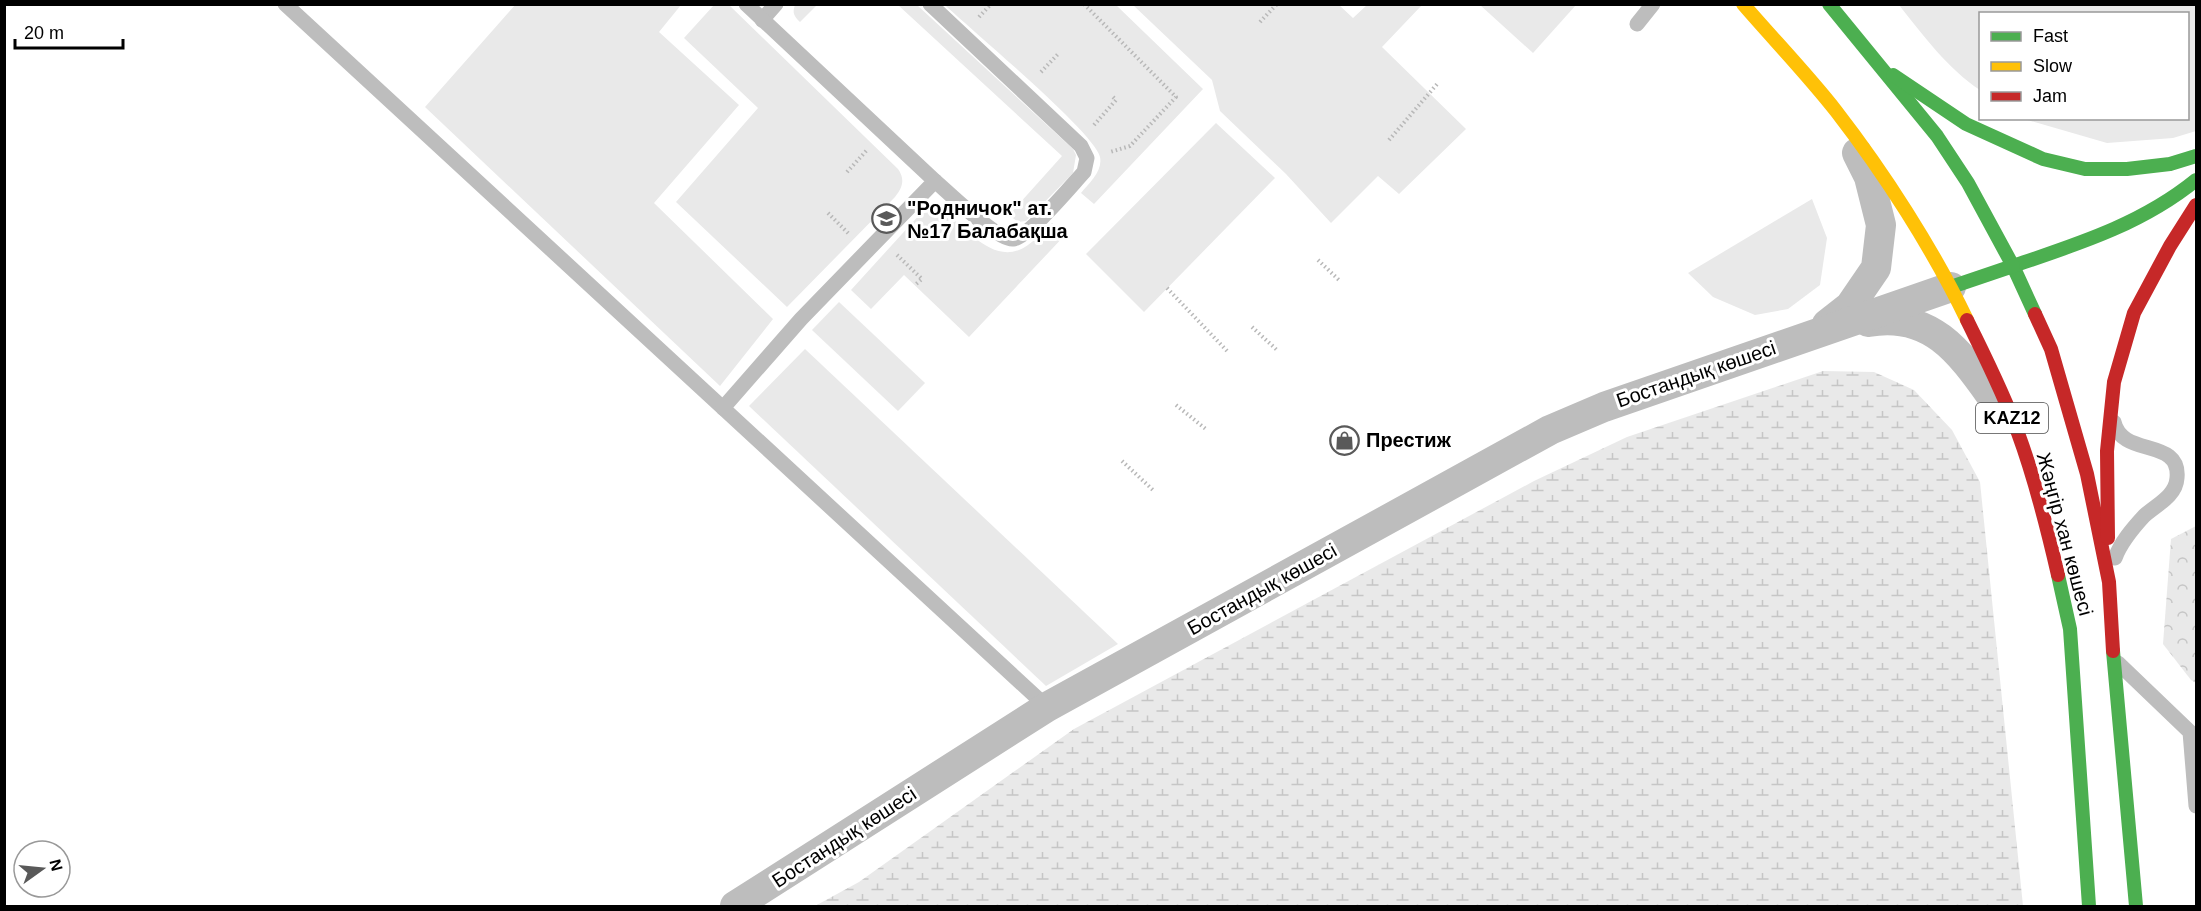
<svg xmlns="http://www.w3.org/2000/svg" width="2201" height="911" font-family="Arial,sans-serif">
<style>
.grass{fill:#e9e9e9}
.forest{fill:url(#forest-crowns)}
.wetland{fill:url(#wetland-marsh)}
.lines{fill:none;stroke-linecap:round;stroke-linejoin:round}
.path{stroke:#b8b8b8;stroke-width:4;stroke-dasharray:1.5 3;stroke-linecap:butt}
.lane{stroke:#bdbdbd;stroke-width:15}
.street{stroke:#bdbdbd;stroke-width:30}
.fast{stroke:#4caf50;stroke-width:14}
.slow{stroke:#ffc107;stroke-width:14}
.jam{stroke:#c62828;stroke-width:14}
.labels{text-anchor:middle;stroke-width:6;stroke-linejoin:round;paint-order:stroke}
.shield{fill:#fff;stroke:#4c4c4c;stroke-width:1.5}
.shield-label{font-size:18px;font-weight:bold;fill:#000}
.poi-label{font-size:20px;font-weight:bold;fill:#000;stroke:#fff;text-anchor:start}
.street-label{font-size:20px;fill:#000;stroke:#fff}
</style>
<defs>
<pattern id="forest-crowns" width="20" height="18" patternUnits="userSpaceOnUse" patternTransform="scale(1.5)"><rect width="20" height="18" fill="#e9e9e9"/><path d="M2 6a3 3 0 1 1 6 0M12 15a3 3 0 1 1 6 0" fill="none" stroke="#c6c6c6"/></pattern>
<pattern id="wetland-marsh" width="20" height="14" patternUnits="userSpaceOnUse" patternTransform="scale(1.5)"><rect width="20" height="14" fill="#e9e9e9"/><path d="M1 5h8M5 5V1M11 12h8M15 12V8" fill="none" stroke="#c6c6c6"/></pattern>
</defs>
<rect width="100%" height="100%" fill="#fff"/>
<g class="grass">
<path d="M516,4L681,5L659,32L739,105L654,203L773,319L720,386L425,107Z"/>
<path d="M714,5H729L898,169C905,179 903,187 895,197L787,307L676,202L758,108L684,38Z"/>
<path d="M795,5V4L817,5L800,22C794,16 792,13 795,5Z"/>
<path d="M898,5H917L1073,149L1076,155L1073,173L1026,221L1018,222L1009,215L1062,156Z"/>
<path d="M945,5H1116L1203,89L1094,204L1081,193C1089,183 1103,171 1100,157C1095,133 970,29 945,5Z"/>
<path d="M1133,5H1339L1353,18L1367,5H1422L1382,47L1466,129L1399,194L1378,176L1331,223L1286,174L1220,111L1212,80Z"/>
<path d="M1480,5H1576L1533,53Z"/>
<path d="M1899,5H2196V131L2173,138L2107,143L2024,119L2188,118V14H1980V90C1948,69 1923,35 1899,5Z"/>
<path d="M1216,123L1275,178L1144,312L1086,254Z"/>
<path d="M1812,199L1827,238L1820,285L1788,309L1755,315L1713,297L1688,273Z"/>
<path d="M932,208H939L944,211C968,230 996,268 1028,245C1037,239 1044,230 1052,223L1066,234L969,337L904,275L871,309L851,290L922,212Z"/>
<path d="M839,302L925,383L898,411L812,330Z"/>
<path d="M805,349L1118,644L1046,686L749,406Z"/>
</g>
<path class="forest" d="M2196,526V683L2191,680L2163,644L2171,539Z"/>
<path class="wetland" d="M1823,371L1874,372L1914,390L1952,430L1980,482L2023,906H815L859,882L1074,729L1534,481L1627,437Z"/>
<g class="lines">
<g class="path">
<path d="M1084,4L1176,97L1130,146L1110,152"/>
<path d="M979,17L991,4"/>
<path d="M1260,22L1277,4"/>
<path d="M1041,72L1059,53"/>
<path d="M1094,125L1116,100L1111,95"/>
<path d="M1389,140L1438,83"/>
<path d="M847,172L867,150"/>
<path d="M828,213L849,234"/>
<path d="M897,255L922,279L915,285"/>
<path d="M1318,260L1340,281"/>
<path d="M1167,288L1228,352"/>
<path d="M1252,327L1278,351"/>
<path d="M1176,405L1207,430"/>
<path d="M1122,461L1153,490"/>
</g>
<g class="lane">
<path d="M285,4L1047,707"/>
<path d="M930,4L1081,146L1087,158L1084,172C1071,186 1029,237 1013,239C998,241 949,193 935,181"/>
<path d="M762,20L776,4"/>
<path d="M1637,24L1653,4"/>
<path d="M723,408L801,319L935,181L746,4"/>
<path d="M2114,422C2122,458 2181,437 2177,478C2176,496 2156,505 2144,516C2132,529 2121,542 2115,558"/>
<path d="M2118,663L2190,732L2196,806"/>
</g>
<g class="street">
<path d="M1868,322C1934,310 1963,357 1997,404"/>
<path d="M1827,324L1850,306L1876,268L1881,225L1869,177L1857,153"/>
<path d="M735,906L1047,707L1550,430L1604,407L1951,287"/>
</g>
<g class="fast">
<path d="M1829,4L1937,136L1968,183L2013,266L2035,314"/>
<path d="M1893,75L1966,124L2043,159L2085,169H2127L2170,164L2196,156"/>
<path d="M2013,266C2078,244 2142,224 2196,180"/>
<path d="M1951,287L2013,266"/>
<path d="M2058,575L2070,629L2089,906"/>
<path d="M2113,651L2136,906"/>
</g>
<path class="slow" d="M1743,4C1774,40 1807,74 1836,111C1884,173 1933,249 1967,320"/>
<g class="jam">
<path d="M2035,314L2051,349L2087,474L2109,582L2113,651"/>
<path d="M1967,320C1985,357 2004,394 2018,433C2035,479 2047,527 2058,575"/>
<path d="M2108,538L2107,451L2114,382L2134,313L2170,246L2196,205"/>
</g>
</g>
<defs>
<symbol id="school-ring" viewBox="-11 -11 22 22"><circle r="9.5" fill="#fff" stroke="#595959" stroke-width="1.5"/><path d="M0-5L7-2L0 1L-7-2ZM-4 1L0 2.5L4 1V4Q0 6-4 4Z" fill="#595959"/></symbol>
<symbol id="shop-ring" viewBox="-11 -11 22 22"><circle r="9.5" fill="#fff" stroke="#595959" stroke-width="1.5"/><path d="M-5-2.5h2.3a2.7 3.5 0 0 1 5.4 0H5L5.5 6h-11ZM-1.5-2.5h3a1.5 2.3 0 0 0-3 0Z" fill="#595959"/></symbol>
</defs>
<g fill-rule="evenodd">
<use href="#school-ring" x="870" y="202" width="33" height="33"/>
<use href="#shop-ring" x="1328" y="424" width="33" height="33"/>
</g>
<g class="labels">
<rect class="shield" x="1976" y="403" width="72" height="30" rx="4.5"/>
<g class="shield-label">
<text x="2012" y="424">KAZ12</text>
</g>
<g class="poi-label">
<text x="907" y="215">"Родничок" ат.<tspan x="907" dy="23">№17 Балабақша</tspan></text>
<text x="1366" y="447">Престиж</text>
</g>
<g class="street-label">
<text transform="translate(1696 374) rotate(-19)" y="7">Бостандық көшесі</text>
<text transform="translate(2065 534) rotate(75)" y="7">Жәңгір хан көшесі</text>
<text transform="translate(1262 589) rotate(-29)" y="7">Бостандық көшесі</text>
<text transform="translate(844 837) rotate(-33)" y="7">Бостандық көшесі</text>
</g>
</g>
<rect width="2201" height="911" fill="none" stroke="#000000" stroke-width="12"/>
<rect x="1979" y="12" width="210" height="108" fill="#ffffff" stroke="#999999" stroke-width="1.5"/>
<rect x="1991" y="32" width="30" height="9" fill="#4caf50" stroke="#999999" stroke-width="1.5"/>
<text x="2033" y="42" font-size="18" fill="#000000">Fast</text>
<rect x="1991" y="62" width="30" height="9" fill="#ffc107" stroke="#999999" stroke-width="1.5"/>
<text x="2033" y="72" font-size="18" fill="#000000">Slow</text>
<rect x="1991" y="92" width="30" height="9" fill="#c62828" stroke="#999999" stroke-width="1.5"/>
<text x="2033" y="102" font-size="18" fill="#000000">Jam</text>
<g transform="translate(42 869) rotate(75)"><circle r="28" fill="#ffffff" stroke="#999999" stroke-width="1.5"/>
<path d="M0-4.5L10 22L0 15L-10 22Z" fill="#595959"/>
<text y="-9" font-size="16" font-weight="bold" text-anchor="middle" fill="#000000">N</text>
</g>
<path d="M15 39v9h108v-9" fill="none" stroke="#000000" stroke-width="3"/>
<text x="24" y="39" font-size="18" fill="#000000" stroke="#ffffff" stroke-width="4.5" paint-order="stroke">20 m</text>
</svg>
